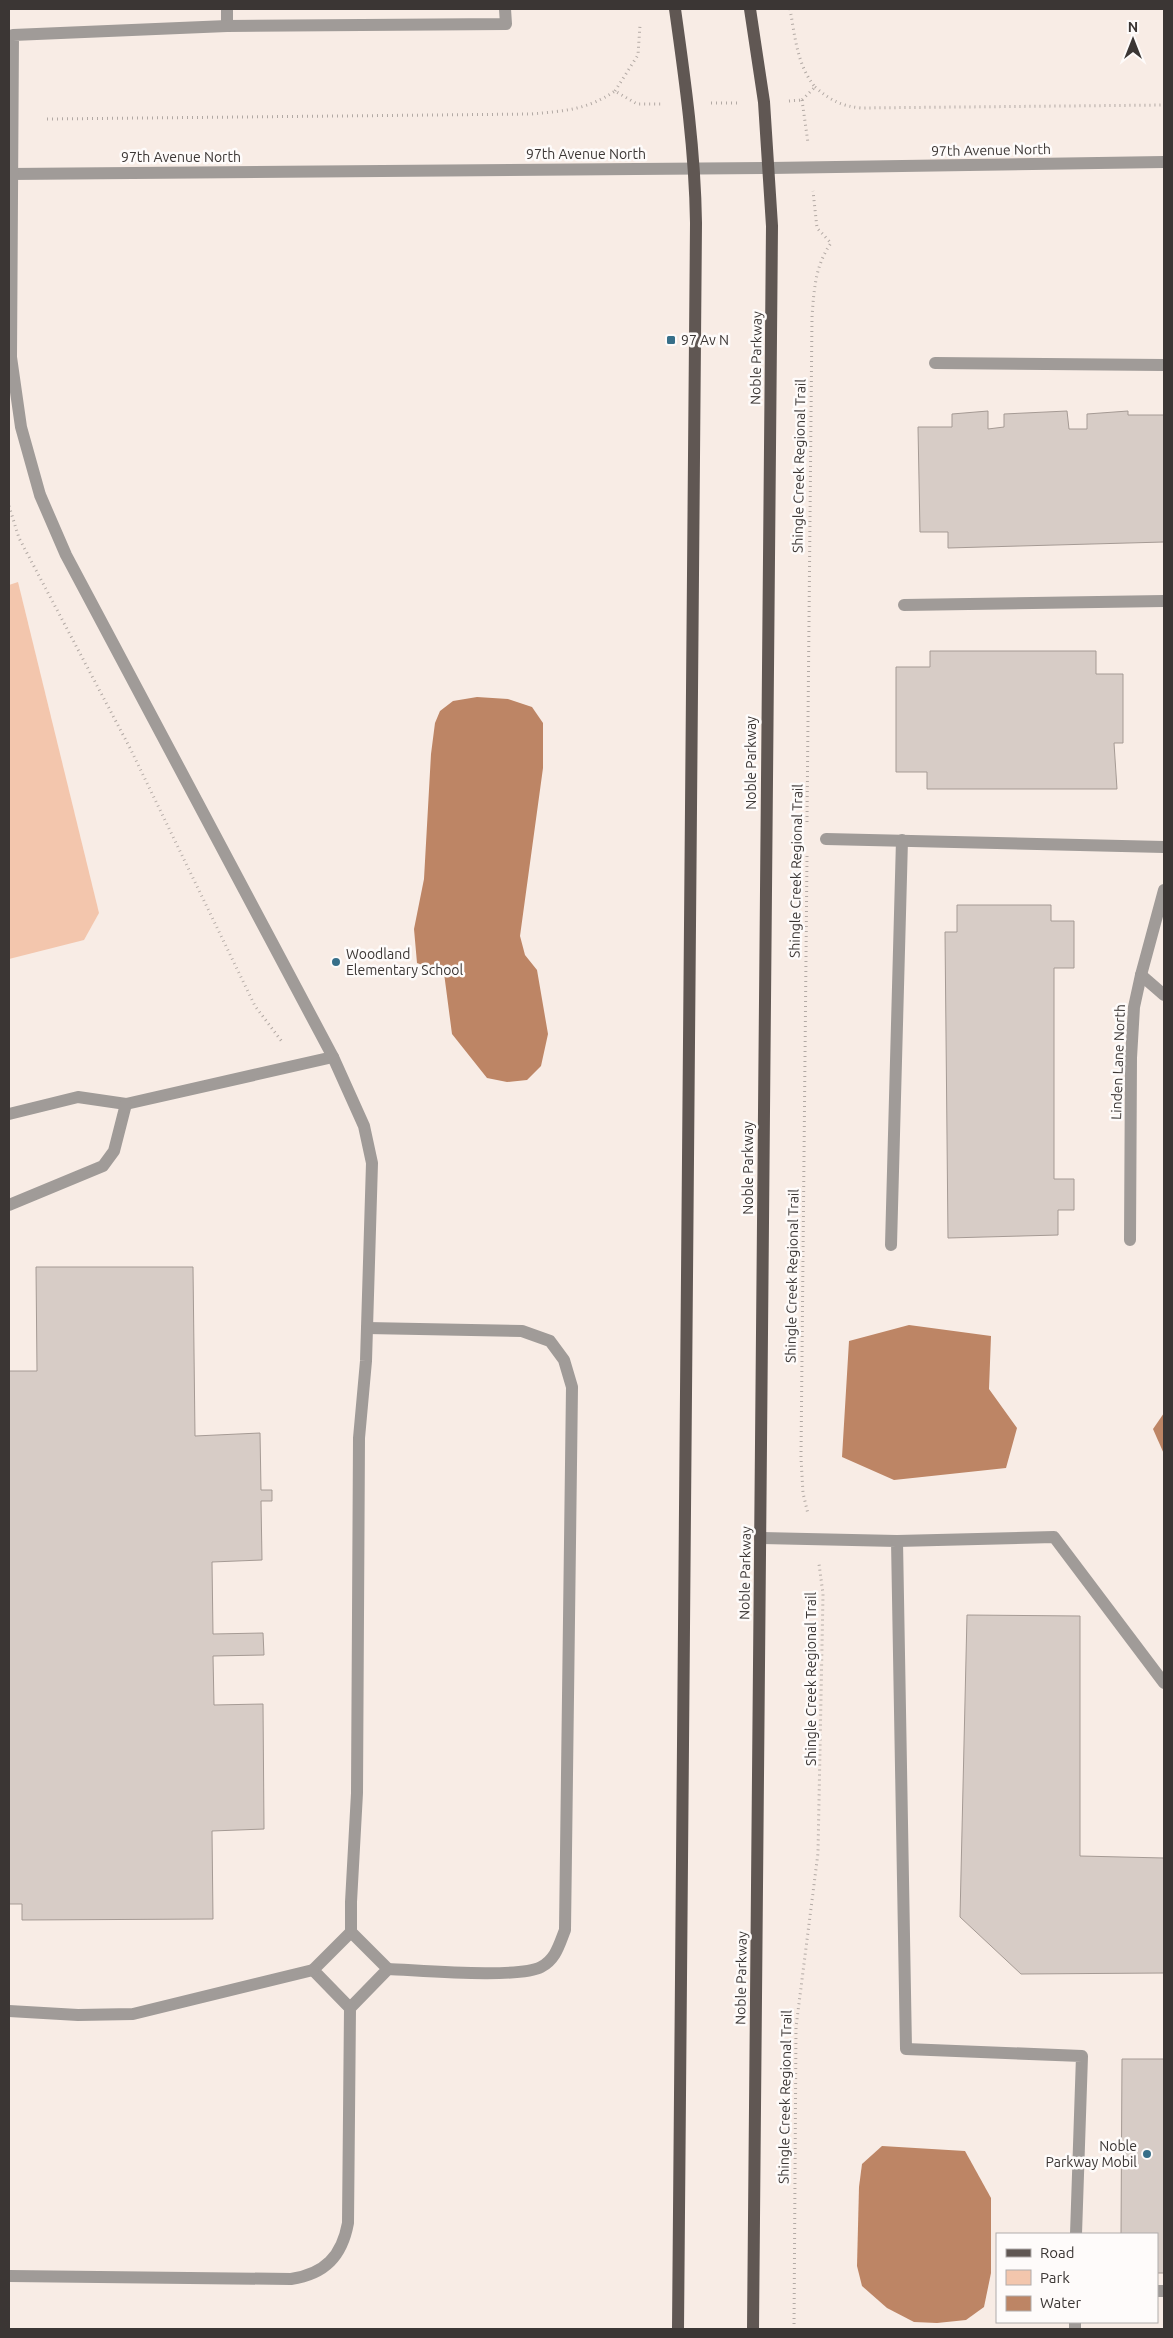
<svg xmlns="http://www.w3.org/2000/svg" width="1173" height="2338" font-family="Ubuntu,sans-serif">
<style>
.green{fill:#f3c6ad}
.water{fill:#bd8565}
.building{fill:#d7ccc6;stroke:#a59a94}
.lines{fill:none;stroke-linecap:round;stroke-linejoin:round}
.path{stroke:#b2a9a4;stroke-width:3;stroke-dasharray:1 4;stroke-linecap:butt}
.minor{stroke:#a09b98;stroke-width:12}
.major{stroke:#605753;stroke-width:12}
.poi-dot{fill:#376f89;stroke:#fefbfa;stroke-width:2}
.labels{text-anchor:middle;stroke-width:5;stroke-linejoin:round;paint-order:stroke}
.street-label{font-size:14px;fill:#3b3634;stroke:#fefbfa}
.poi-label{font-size:14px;fill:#3b3634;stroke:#fefbfa;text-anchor:start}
</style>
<rect width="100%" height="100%" fill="#f8ece5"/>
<path class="green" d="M18,582L99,913L84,940L9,959V585Z"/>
<g class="water">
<path d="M477,697L508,699L532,707L543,723V768L520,936L525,955L537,970L548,1034L541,1066L527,1080L507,1082L487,1078L452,1034L444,973L417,963L414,929L424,879L431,754L435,723L440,711L453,701Z"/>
<path d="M909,1325L991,1336L989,1389L1017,1428L1006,1468L894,1480L842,1457L849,1341Z"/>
<path d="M1164,1413V1454L1153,1429Z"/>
<path d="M882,2146L965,2151L991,2198V2273L984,2307L966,2320L937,2323L914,2322L887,2308L862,2286L857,2266L859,2187L862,2164Z"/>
</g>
<g class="building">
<path d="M988,411V429L1004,427V414L1067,411L1069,429H1087V414L1128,411V415H1164V542L948,548V532H920L918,427H952V414Z"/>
<path d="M930,651H1096V674H1123V743H1114L1117,789H927V772H896V667H930Z"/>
<path d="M957,905H1051V921H1074V968H1054V1179H1074V1210H1058V1235L948,1238L945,932H957Z"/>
<path d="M36,1267H193L195,1436L260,1433L261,1490H272V1501H261L262,1560L212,1562L213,1634L263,1633L264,1655L213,1656L214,1705L263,1704L264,1829L212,1831L213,1919L22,1920V1904H9V1371H37Z"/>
<path d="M967,1615L1080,1616V1856L1164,1858V1973L1021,1974L960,1917Z"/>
<path d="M1122,2059H1164V2273H1157V2234H1121Z"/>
</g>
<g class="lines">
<g class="path">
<path d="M790,9C795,36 797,65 815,87L802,100"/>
<path d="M815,87C830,100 841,106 861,108L1164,105"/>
<path d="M615,91L638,55L640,25"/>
<path d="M802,100L808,143"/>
<path d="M789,101L802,100"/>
<path d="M711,103H740"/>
<path d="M47,119L531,114C564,111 587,110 615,91L637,104H662"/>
<path d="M9,506L19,538L130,748L255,1006L283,1043"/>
<path d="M807,822L812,317C814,290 815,266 831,243L817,228L813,191"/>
<path d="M807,856L801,1458L803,1493L808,1514"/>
<path d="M794,2329L796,2027L818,1853L823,1594L819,1564"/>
</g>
<g class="minor">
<path d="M227,9V26"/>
<path d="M9,174L770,168L1164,162"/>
<path d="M935,363L1164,365"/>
<path d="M904,605L1164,601"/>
<path d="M826,839L1164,847"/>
<path d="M1141,975L1164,995"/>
<path d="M9,1114L78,1097L126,1104L333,1057"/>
<path d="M9,1205L103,1166L114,1151L126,1104"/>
<path d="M1130,1240L1131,1058L1134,1007L1141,975L1164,890"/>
<path d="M891,1245L902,840"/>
<path d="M367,1328L522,1331L550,1341L564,1360L572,1387L565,1930C559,1945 556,1959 541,1967C518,1979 418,1970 388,1969"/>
<path d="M760,1538L897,1541L906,2049L1082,2056L1076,2234"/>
<path d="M897,1541L1054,1537L1164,1683"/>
<path d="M350,2008L313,1970L351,1932"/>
<path d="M9,2011L78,2015L133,2014L313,1970"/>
<path d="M9,2276L291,2279C325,2274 342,2256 348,2223L350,2008L388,1969L351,1932V1902L357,1793L359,1438L366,1361L372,1163L364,1126L333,1057L66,555L40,495L21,427L11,357L13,35L227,26L506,24L505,9"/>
<path d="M1157,2291H1164"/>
<path d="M1075,2322V2329"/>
</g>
<g class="major">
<path d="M675,9C685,80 695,151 696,223L678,2329"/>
<path d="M750,9L764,102L772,226L753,2329"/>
</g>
</g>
<g class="poi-dot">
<rect x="666" y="335" width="10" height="10" rx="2.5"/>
<circle cx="336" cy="962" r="5"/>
<circle cx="1147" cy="2154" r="5"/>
</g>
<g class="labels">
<g class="street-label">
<text transform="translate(991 150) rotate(-1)" y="5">97th Avenue North</text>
<text x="586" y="159">97th Avenue North</text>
<text x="181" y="162">97th Avenue North</text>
<text transform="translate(756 358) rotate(-89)" y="5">Noble Parkway</text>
<text transform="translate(799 466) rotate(-89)" y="5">Shingle Creek Regional Trail</text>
<text transform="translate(751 763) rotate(-90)" y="5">Noble Parkway</text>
<text transform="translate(796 871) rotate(-89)" y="5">Shingle Creek Regional Trail</text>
<text transform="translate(1118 1062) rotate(-88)" y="5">Linden Lane North</text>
<text transform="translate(748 1168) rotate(-90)" y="5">Noble Parkway</text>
<text transform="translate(792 1276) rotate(-89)" y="5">Shingle Creek Regional Trail</text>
<text transform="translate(745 1573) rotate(-89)" y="5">Noble Parkway</text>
<text transform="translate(811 1679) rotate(-90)" y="5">Shingle Creek Regional Trail</text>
<text transform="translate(741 1978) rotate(-89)" y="5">Noble Parkway</text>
<text transform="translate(785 2097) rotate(-89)" y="5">Shingle Creek Regional Trail</text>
</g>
<g class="poi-label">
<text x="681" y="345">97 Av N</text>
<text x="346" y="959">Woodland<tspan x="346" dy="16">Elementary School</tspan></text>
<text x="1137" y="2151" text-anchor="end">Noble<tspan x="1137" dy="16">Parkway Mobil</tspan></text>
</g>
</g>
<rect width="1173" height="2338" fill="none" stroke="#3b3634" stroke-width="20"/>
<rect x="996" y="2233" width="162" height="90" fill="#fefbfa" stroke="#b0acab"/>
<rect x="1006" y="2249" width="25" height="8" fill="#605753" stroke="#b0acab"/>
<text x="1040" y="2258" font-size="15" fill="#3b3634">Road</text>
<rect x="1006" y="2270" width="25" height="15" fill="#f3c6ad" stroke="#b0acab"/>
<text x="1040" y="2283" font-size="15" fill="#3b3634">Park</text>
<rect x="1006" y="2296" width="25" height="15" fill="#bd8565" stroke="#b0acab"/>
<text x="1040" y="2308" font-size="15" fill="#3b3634">Water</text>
<g transform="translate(1133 40)" stroke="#fefbfa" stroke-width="4" paint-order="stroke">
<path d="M0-4L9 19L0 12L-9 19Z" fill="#3b3634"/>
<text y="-8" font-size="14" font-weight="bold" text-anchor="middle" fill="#3b3634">N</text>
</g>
</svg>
